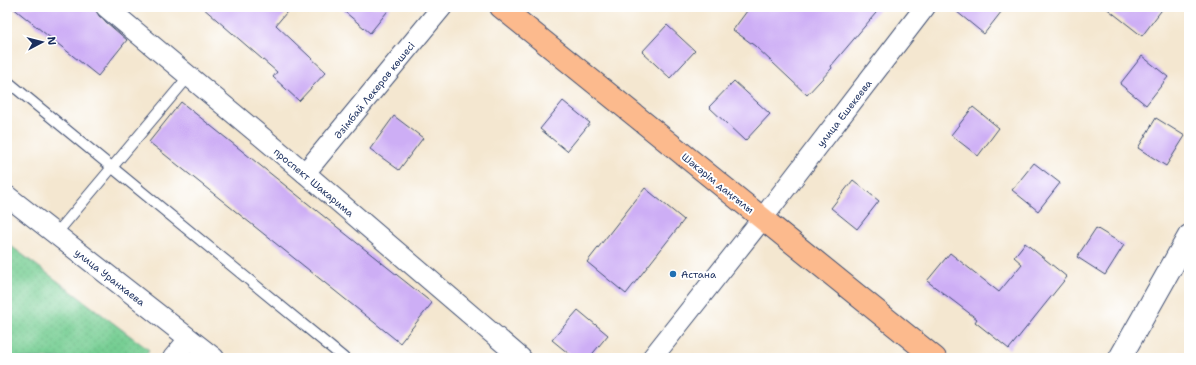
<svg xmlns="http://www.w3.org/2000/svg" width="1196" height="365" font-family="'Shantell Sans',sans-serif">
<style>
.park{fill:url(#park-dots);stroke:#487e78}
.building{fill:#cdaef5}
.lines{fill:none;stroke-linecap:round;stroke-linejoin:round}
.service-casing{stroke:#3c4b6f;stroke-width:12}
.minor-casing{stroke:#3c4b6f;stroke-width:22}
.tertiary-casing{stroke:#3c4b6f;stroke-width:24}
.primary-casing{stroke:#3c4b6f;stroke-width:24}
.service{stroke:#fff;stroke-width:10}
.minor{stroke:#fff;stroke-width:20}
.tertiary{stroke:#fff;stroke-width:22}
.primary{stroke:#fcba8d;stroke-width:22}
.poi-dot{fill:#1f6fb2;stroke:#fff;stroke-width:1.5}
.labels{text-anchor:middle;stroke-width:4;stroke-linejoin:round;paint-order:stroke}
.street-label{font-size:10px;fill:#1b2f5e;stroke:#fff}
.poi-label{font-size:10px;fill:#1b2f5e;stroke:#fff;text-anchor:start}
</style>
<defs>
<pattern id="park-dots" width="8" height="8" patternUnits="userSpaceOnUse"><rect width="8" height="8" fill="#75cd92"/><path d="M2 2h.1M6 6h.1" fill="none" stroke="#65b080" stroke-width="1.8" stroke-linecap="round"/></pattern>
</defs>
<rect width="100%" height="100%" fill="#fff"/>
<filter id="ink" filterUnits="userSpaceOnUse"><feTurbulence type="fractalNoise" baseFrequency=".025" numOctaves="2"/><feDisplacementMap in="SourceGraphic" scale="8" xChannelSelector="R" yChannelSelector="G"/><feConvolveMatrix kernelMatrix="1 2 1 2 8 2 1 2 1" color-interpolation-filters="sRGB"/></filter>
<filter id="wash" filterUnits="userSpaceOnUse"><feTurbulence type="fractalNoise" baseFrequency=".012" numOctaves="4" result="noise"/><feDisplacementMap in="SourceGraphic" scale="16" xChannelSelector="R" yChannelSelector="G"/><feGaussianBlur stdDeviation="0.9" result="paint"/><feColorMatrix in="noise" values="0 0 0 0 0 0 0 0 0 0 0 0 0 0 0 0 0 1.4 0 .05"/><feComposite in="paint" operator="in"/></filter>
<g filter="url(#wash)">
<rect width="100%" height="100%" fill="#f4e7d0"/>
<path class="park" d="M7,243L149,350L143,358H7Z"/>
<g id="blocks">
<g class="building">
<path d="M12,7H95L99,16L127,40L98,76Z"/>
<path d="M202,7H291L276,25L326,72L299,101L273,77L277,72Z"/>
<path d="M339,7H391L370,33Z"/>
<path d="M750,7H881L831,66L832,68L807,95L755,46L733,30Z"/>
<path d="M951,7H1005L984,34Z"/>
<path d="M1105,7H1164L1142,36Z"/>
<path d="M667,25L695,51L670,78L642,52Z"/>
<path d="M1142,56L1168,77L1146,105L1120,84Z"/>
<path d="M734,81L770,114L745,141L709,107Z"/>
<path d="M563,101L590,123L567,151L540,129Z"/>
<path d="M181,102L432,303L400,343L149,142Z"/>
<path d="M973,107L999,128L978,156L951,135Z"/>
<path d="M394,116L423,138L399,170L370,149Z"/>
<path d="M1156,118L1185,136L1166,166L1138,148Z"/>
<path d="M1034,163L1060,183L1038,211L1012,190Z"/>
<path d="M853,180L879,201L857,229L831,208Z"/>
<path d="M645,188L684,220L626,294L587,262Z"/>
<path d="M1096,228L1124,245L1105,275L1077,257Z"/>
<path d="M1025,243L1067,277L1009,349L975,322L977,319L927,281L950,253L999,292L1022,264L1014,257Z"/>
<path d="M578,310L608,335L589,358H574L552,340Z"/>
</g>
</g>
</g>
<g filter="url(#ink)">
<use href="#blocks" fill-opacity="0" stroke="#3c4b6f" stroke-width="1"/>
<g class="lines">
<defs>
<g id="service">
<path d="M7,81L344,358"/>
<path d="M56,234L189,76"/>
</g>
<g id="minor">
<path d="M106,7L305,173L521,358"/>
<path d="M305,173L442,7"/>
<path d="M7,196L214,358"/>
<path d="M173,358L189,339"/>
<path d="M652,358L762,219L925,7"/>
</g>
<path id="tertiary" d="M1120,358L1189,236"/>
<path id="primary" d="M501,7L935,358"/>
</defs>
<use href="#service" class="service-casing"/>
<use href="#minor" class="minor-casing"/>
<use href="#tertiary" class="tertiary-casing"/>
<use href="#primary" class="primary-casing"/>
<use href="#service" class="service"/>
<use href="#minor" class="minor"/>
<use href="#tertiary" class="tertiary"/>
<use href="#primary" class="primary"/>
</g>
</g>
<circle class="poi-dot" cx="673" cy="274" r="4"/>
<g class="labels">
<g class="street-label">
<text transform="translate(374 90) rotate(-51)" y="4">Әзімбай Лекеров көшесі</text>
<text transform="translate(844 113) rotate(-52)" y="4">улица Ешекеева</text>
<text transform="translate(314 182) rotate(40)" y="4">проспект Шакарима</text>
<text transform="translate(718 183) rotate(39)" y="4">Шәкәрім даңғылы</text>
<text transform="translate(110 277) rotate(38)" y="4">улица Уранхаева</text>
</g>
<g class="poi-label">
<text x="681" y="278">Астана</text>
</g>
</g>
<rect width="1196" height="365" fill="none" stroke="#fff" stroke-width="24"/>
<g transform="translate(42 42) rotate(83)" stroke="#ffffff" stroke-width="3" paint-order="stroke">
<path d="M0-3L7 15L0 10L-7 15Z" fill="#1b2f5e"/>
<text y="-6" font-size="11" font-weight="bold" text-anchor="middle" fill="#1b2f5e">N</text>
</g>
</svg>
